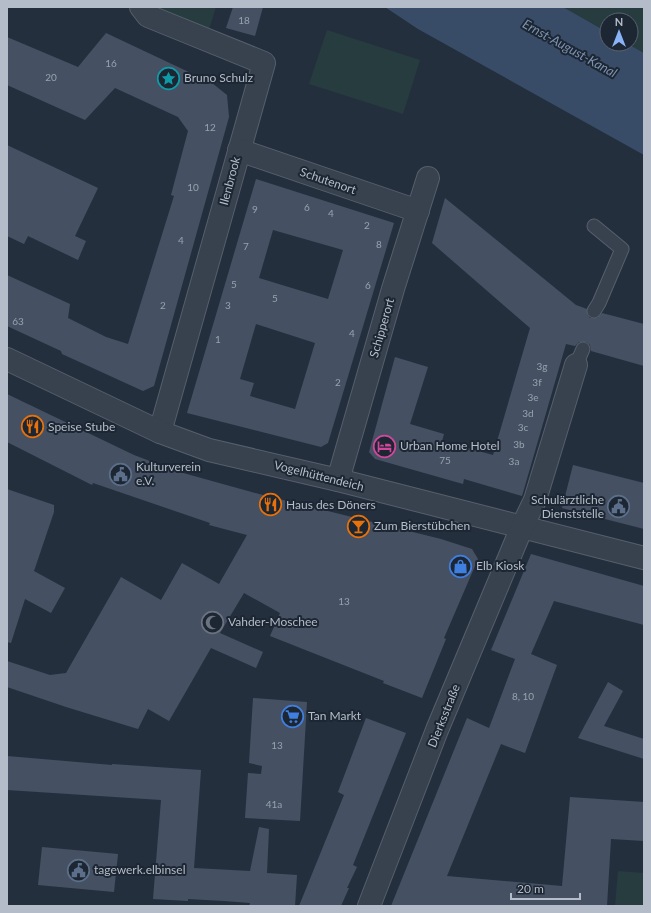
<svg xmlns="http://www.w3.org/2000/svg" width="651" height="913" font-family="Lato,sans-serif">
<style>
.green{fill:#263c3f}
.water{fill:#394c67}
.building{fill:#455162;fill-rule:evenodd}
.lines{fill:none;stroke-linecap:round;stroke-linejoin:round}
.service-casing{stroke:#565f6c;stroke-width:15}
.minor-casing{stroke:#565f6c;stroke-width:24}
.service{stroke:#38414e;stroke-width:13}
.minor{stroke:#38414e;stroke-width:22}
.labels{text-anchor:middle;stroke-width:4;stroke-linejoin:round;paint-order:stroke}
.number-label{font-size:10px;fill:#98a1af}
.poi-label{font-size:12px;fill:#b4bcc9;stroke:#1d2633;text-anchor:start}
.street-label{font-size:12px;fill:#b4bcc9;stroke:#1d2633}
.water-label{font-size:13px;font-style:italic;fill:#7c92b1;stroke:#1d2633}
</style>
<rect width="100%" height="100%" fill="#242f3e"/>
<g class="green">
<path d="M144,7H216L203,49Z"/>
<path d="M563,7H644V53L628,44H631V20H607V32Z"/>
<path d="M327,30L420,60L403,114L309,84Z"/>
<path d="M618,871L644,873V906H615Z"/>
</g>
<path class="water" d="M385,7H563L607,32V44H628L644,53V155L418,29Z"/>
<g class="building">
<path d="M233,7H263L255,36L226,28Z"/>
<path d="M106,33L212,83L227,95L229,117L154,386L143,391L62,354L61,351L7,326V275L70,304L68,318L106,337L128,344L174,196L171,195L188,131L178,117L115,88L85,120L7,85V37L78,67Z"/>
<path d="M7,145L98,188L75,236L86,241L78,260L28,236L24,244L7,236Z"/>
<path d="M256,179L394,223L328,443L321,447L187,413ZM273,230L343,250L328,299L259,278ZM256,324L315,343L295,409L250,396L254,383L240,379Z"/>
<path d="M445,198L576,305L587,309V314L590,318H597L602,313L644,324V366L591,351L590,345L586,342H579L575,346L566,344L522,496L464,479L463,484L375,459L369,452L395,357L428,367L410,424L444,434L442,441L493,455L530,328L432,243Z"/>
<path d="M7,394L134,455L176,471L259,494L441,539L472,549L478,559L444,638L446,639L422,698L383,683L384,681L270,636L280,613L244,593L220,633L263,652L256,668L211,648L169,721L148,709L138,729L66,707L7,687V661L50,675L66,673L121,577L161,600L182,563L219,584L247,535L209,525L210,523L93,483L92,485L7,442Z"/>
<path d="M573,465L644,483V529L562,508Z"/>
<path d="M7,489L54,505V512L34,571L65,588L51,613L25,599L11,643L7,642Z"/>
<path d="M531,554L644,586V625L554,601L531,654L557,665L525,753L501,744L447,876L562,886L570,797L644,802V841L611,839L607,906H391L467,718L489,728L515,659L491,650Z"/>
<path d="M608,682L623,691L604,726L644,739V759L578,738Z"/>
<path d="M253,698L307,702L300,821L245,818L248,773L261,774L262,766L249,763Z"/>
<path d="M366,718L406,733L353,865L357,867L347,888H349L341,906H299L344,795L338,792Z"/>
<path d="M7,756L112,765V764L201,770L194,868L250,871L259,827L269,829L267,873L297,875L295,906H249L250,903L224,901L188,899V901L153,899L161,800L7,790Z"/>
<path d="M42,847L118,854L114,892L38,885Z"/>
</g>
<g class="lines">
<defs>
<g id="service">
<path d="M594,226L622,249L599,303L594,311"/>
<path d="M576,365L583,349"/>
</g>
<g id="minor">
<path d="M141,7L148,16L264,63L160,432"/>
<path d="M239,150L418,211"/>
<path d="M7,359L160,432L209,450L338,480L644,558"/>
<path d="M338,480L393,289L428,178"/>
<path d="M369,906L437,730L522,527L535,500L576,365"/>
</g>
</defs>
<use href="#service" class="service-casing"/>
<use href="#minor" class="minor-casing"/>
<use href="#service" class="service"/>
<use href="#minor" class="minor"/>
</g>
<defs>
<symbol id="sight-ring" viewBox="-11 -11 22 22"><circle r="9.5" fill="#1d2633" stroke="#0f9aa8" stroke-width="1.5"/><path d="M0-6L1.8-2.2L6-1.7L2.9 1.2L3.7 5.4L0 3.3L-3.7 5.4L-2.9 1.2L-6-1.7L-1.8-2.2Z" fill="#0f9aa8"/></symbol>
<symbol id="restaurant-ring" viewBox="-11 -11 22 22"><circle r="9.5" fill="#1d2633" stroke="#e8710a" stroke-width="1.5"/><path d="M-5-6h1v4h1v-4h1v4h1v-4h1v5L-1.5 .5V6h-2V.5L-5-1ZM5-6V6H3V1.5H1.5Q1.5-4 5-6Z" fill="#e8710a"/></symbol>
<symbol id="hotel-ring" viewBox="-11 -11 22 22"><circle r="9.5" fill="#1d2633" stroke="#d1479c" stroke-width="1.5"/><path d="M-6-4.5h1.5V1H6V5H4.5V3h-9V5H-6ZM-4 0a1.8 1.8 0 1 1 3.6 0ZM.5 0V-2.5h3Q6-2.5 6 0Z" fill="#d1479c"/></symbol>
<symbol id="civic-ring" viewBox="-11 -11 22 22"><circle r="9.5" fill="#1d2633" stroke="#5c6f8a" stroke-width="1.5"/><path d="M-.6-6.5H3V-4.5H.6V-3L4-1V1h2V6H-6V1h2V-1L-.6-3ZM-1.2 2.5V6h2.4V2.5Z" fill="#5c6f8a"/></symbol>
<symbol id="bar-ring" viewBox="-11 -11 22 22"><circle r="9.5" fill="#1d2633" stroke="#e8710a" stroke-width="1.5"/><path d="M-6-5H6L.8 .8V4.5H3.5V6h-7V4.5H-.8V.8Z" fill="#e8710a"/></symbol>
<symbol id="shop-ring" viewBox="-11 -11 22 22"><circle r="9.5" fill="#1d2633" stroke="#3f7fe0" stroke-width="1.5"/><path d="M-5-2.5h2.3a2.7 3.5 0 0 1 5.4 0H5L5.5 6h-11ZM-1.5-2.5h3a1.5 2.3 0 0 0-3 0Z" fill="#3f7fe0"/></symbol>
<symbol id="mosque-ring" viewBox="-11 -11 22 22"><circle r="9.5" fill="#1d2633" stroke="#6b7280" stroke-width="1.5"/><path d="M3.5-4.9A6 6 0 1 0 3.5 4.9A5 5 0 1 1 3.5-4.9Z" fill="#6b7280"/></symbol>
<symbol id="supermarket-ring" viewBox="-11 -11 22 22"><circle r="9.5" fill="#1d2633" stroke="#3f7fe0" stroke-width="1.5"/><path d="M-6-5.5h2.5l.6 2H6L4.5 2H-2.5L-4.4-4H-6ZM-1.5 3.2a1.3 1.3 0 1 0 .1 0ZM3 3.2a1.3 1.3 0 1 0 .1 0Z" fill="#3f7fe0"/></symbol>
</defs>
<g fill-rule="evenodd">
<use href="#sight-ring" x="156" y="66" width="25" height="25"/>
<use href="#restaurant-ring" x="20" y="414" width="25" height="25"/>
<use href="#hotel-ring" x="372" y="434" width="25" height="25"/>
<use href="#civic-ring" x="108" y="462" width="25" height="25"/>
<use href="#restaurant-ring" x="258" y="492" width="25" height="25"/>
<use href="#civic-ring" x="606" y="494" width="25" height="25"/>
<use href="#bar-ring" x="346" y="514" width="25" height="25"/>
<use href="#shop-ring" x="448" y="554" width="25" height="25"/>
<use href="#mosque-ring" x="200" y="610" width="25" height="25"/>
<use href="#supermarket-ring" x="280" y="704" width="25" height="25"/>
<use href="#civic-ring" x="66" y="858" width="25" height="25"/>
</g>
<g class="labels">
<g class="number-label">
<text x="244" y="24">18</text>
<text x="111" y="67">16</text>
<text x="51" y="81">20</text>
<text x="210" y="131">12</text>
<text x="193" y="191">10</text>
<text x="307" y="211">6</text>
<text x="255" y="213">9</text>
<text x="331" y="217">4</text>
<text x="367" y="229">2</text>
<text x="181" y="244">4</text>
<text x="379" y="248">8</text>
<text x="246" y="250">7</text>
<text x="234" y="288">5</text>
<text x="368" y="289">6</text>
<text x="275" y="302">5</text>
<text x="163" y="309">2</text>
<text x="228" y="309">3</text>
<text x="18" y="325">63</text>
<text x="352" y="337">4</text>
<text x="218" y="343">1</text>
<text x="542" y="370">3g</text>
<text x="338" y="386">2</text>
<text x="537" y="386">3f</text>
<text x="533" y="401">3e</text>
<text x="528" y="417">3d</text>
<text x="523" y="431">3c</text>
<text x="519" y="448">3b</text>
<text x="445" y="464">75</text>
<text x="514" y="465">3a</text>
<text x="344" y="605">13</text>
<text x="523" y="700">8, 10</text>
<text x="277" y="749">13</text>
<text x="274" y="808">41a</text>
</g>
<g class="poi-label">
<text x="184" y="82">Bruno Schulz</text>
<text x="48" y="431">Speise Stube</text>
<text x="400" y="450">Urban Home Hotel</text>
<text x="136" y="471">Kulturverein<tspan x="136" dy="14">e.V.</tspan></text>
<text x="604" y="504" text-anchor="end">Schulärztliche<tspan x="604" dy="14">Dienststelle</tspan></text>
<text x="286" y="509">Haus des Döners</text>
<text x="374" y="530">Zum Bierstübchen</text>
<text x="476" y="570">Elb Kiosk</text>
<text x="228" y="626">Vahder-Moschee</text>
<text x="308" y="720">Tan Markt</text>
<text x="94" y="874">tagewerk.elbinsel</text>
</g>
<g class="street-label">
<text transform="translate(230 181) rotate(-75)" y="4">Ilenbrook</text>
<text transform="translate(328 181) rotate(19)" y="4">Schutenort</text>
<text transform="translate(382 328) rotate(-74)" y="4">Schipperort</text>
<text transform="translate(319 476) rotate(14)" y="4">Vogelhüttendeich</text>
<text transform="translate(444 716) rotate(-68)" y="4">Dierksstraße</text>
</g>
<g class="water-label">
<text transform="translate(570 48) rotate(29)" y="5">Ernst-August-Kanal</text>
</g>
</g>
<rect width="651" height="913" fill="none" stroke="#b4bcc9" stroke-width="16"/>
<g transform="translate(619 32)"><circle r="19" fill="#1d2633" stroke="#59626f"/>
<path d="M0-3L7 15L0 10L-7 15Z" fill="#8ab4f8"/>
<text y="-6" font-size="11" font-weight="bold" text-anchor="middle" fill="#b4bcc9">N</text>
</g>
<path d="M511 893v6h69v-6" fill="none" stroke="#b4bcc9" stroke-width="2"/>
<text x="517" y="893" font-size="12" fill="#b4bcc9" stroke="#1d2633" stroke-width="3" paint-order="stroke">20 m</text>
</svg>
